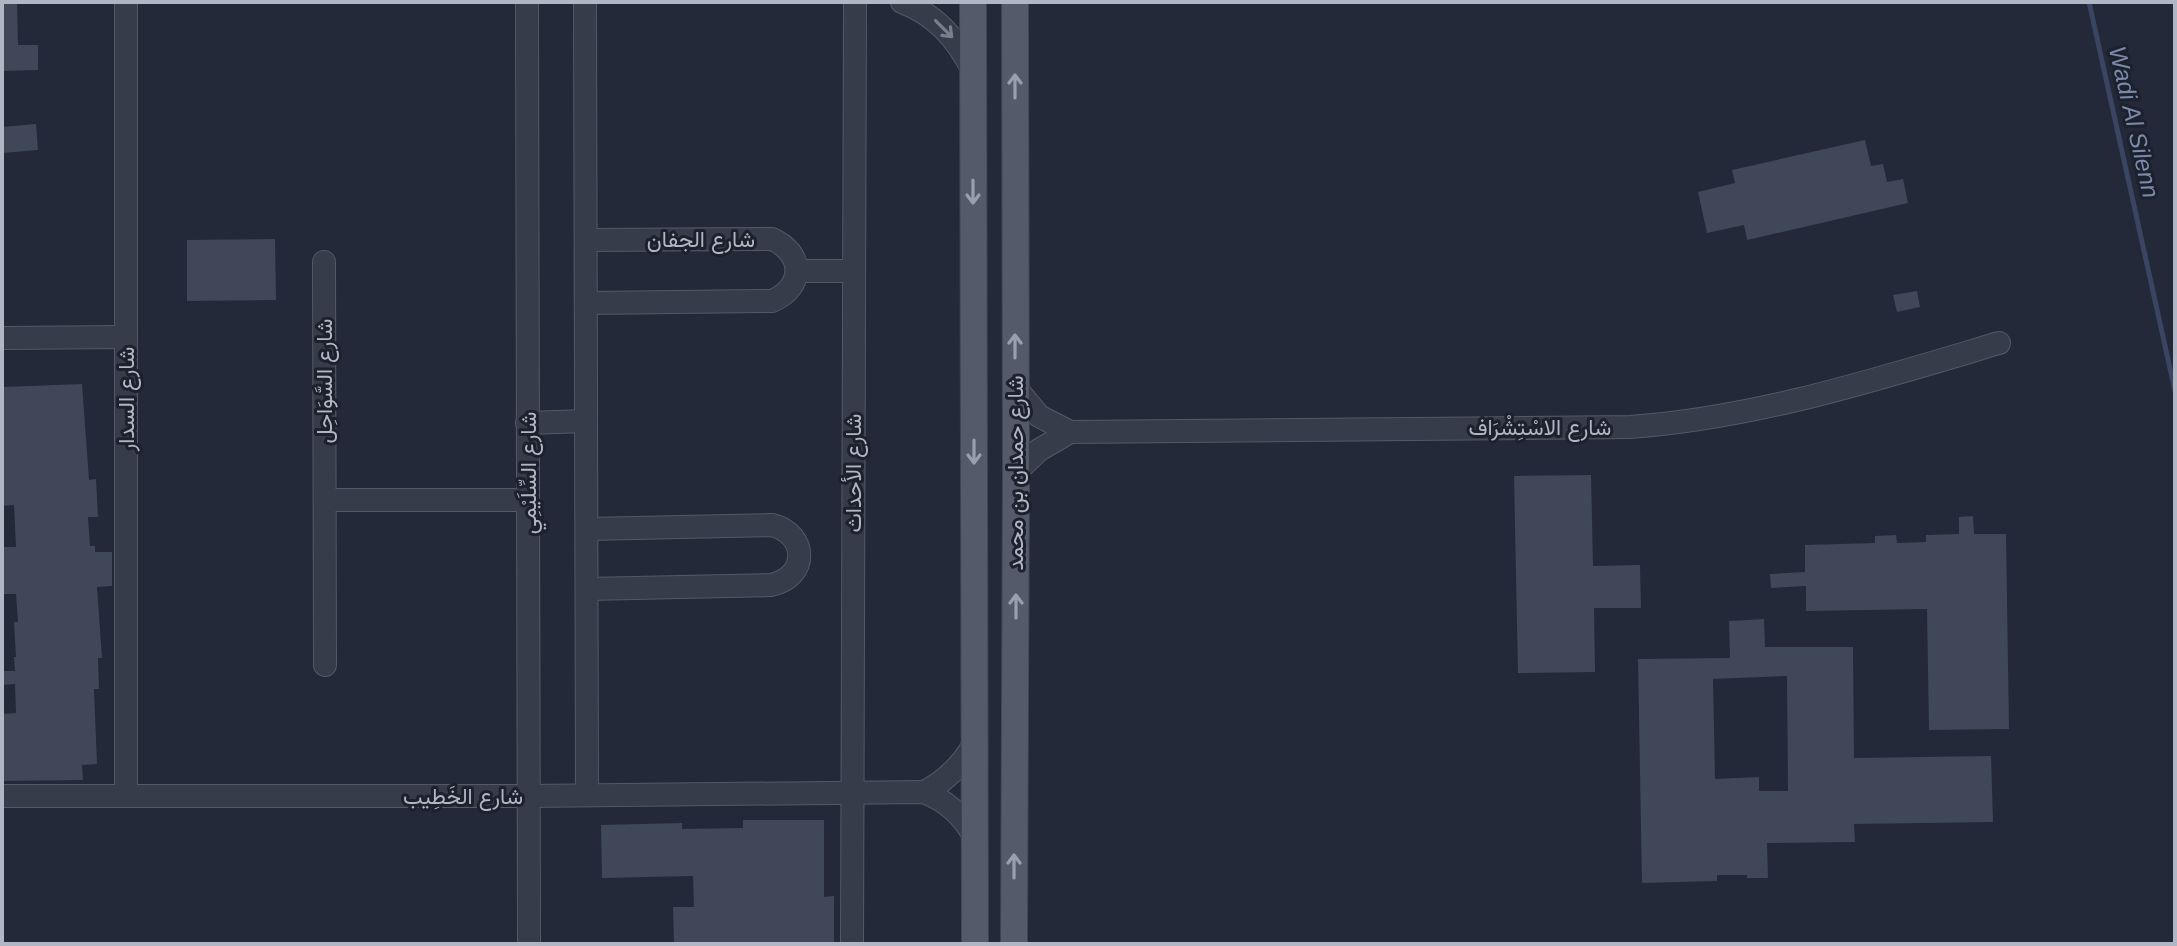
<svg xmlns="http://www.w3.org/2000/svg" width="2177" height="946" font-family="Helvetica,Vazirmatn,sans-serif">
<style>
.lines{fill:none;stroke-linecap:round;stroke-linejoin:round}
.stream{stroke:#394561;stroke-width:5}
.building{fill:#3f4758;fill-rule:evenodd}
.minor-casing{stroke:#545966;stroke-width:24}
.major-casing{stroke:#404552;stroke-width:28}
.minor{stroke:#363c49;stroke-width:22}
.major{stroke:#545a69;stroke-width:26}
.oneway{stroke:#7a7f8d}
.oneway2{stroke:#9a9fae}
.labels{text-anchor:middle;stroke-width:6;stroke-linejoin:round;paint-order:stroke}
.street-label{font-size:22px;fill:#b1b6c5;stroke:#1c212d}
.water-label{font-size:24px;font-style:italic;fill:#7b89ab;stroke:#1c212d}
</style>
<rect width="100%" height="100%" fill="#232938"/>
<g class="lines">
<path class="stream" d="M2089,2L2175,391"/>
</g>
<g class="building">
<path d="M2,2H17L18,45H38V70L2,71Z"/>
<path d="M36,124L38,150L2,153V127Z"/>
<path d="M1865,140L1871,166L1883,164L1887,182L1903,179L1908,203L1747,240L1744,225L1707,233L1698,192L1735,183L1732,170Z"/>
<path d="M275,239L276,300L187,301V240Z"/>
<path d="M1917,291L1920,307L1897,312L1893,295Z"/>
<path d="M82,384L89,480L96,479L98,517H88L90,546H95V552H112V586L97,587L102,658H98L99,689H94L97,764L82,765L83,780L2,781V714L16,713L15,684L2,685V671H15L14,657H16L14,622H18L16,594H2V547H16L14,505L2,506V387Z"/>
<path d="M1591,475L1593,566L1640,565L1641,608H1594L1595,672L1518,673L1514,476Z"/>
<path d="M1973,516L1974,534H2006L2009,729L1929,730L1927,609L1806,611V586L1771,588L1770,574L1805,572V545L1875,543V536L1896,535L1897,543L1926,542V535L1959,534V517Z"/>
<path d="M1764,619L1765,647H1853L1854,758L1991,756L1993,822L1854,824L1855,842L1767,843L1768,878H1747V875H1717V881L1642,883L1638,659L1730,658L1729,621ZM1787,676L1788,791H1759V777L1715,779L1713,679Z"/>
<path d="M743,820H824V897L834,896V944H674L673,907H694L693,876L602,878L601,825L682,823V829L743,828Z"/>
</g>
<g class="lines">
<defs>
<g id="minor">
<path d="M126,2V795"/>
<path d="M527,2L529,944"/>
<path d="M585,2L587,795"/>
<path d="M902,2C936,15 957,39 973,71"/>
<path d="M586,240L772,239C804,253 805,287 772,301L586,303"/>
<path d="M324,262L325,665"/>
<path d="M797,271H854"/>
<path d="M2,338L126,337"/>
<path d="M1015,387L1039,416L1070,432L1630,427C1756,418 1878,379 1999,343"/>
<path d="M527,423L586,421"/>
<path d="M1016,472L1039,450L1070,432"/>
<path d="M325,500H528"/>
<path d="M587,529L772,525C808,534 809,577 771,585L587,589"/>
<path d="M924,792C946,781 961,766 974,744"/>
<path d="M2,796H528L924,792C947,801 962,815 974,836"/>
<path d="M852,944L855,2"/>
</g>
<g id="major">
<path d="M973,2L975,944"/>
<path d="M1014,944L1016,472L1015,2"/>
</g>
</defs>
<use href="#minor" class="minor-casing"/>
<use href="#major" class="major-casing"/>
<use href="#minor" class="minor"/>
<use href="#major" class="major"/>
</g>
<defs><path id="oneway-shaft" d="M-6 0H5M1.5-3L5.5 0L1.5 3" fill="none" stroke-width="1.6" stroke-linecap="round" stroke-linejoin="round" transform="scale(2)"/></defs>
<use class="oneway" href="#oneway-shaft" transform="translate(944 29) rotate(45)"/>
<g class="oneway2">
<use href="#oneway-shaft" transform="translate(1015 86) rotate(-90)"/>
<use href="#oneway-shaft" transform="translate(973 192) rotate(90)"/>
<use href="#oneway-shaft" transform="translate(1015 346) rotate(-90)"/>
<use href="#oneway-shaft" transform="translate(974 452) rotate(90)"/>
<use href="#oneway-shaft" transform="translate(1016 606) rotate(-90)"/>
<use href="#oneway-shaft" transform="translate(1014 866) rotate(-90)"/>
</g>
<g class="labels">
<g class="street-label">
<text x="701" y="247">شارع الجفان</text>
<text transform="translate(324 381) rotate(-90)" y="8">شارع السَّوَاحِل</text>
<text transform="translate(126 399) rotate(-90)" y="8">شارع السدار</text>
<text x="1540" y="435">شارع الاسْتِشْرَاف</text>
<text transform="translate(528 473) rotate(-90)" y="8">شارع السِّلَيْمِي</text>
<text transform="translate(853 473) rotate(-90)" y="8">شارع الأحداث</text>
<text transform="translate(1015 473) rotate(-90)" y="8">شارع حمدان بن محمد</text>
<text x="463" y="804">شارع الخَطِيب</text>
</g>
<g class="water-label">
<text transform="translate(2134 122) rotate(77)" y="8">Wadi Al Silenn</text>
</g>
</g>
<rect width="2177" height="946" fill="none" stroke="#b1b6c5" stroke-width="8"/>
</svg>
